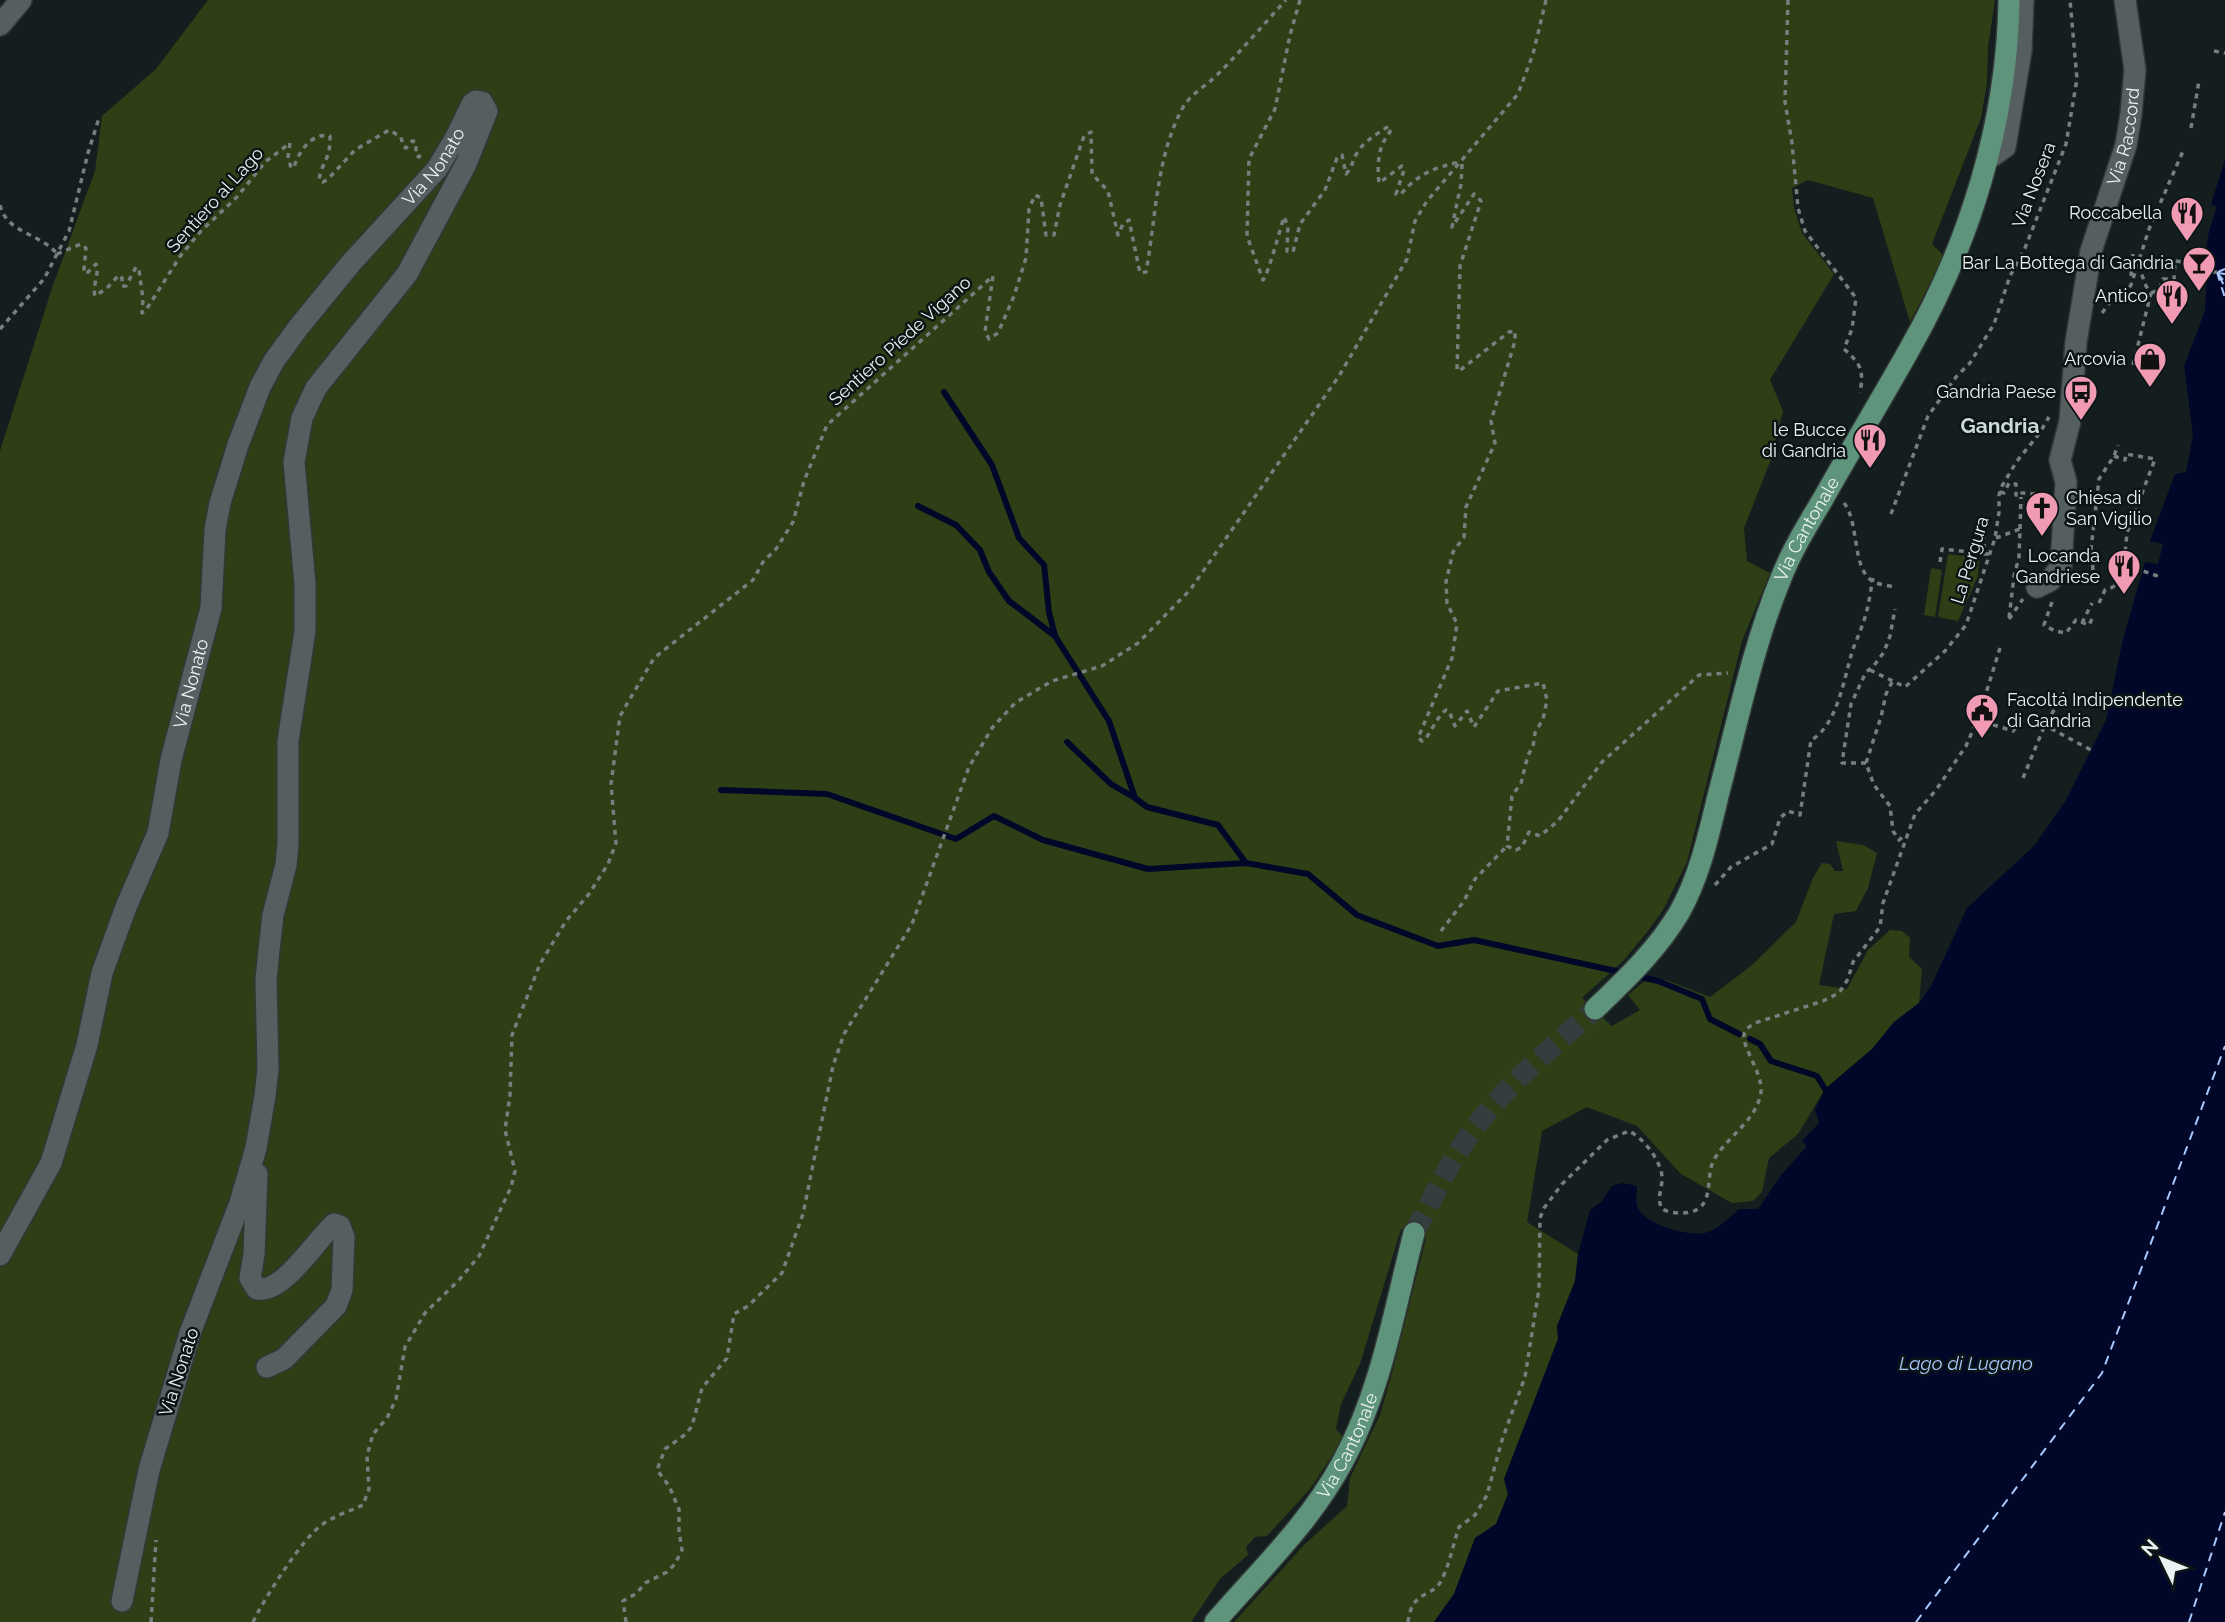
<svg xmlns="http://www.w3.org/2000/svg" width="2225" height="1622" font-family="Raleway,sans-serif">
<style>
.green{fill:#2e3f15}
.water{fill:#000729}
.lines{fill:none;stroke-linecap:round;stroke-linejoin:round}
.stream{stroke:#000729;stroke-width:6}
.ferry{stroke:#a8c7fc;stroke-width:2;stroke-dasharray:9 7;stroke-linecap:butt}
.major-tunnel{stroke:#353e3e;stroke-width:21;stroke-dasharray:21 10;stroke-linecap:butt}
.minor-casing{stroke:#323737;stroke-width:24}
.major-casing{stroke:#323737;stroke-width:24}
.path{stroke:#767e7e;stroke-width:3.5;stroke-dasharray:5 5;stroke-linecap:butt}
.minor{stroke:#555f5f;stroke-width:21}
.major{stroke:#5e947c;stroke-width:21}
.labels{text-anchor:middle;stroke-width:5;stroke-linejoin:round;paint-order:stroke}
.street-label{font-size:18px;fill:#ecf2f2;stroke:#0c1515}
.poi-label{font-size:18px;fill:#ecf2f2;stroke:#0c1515;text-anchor:end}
.water-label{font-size:19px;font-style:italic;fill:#a8c7fc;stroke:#0c1515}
.quarter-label{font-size:21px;font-weight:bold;fill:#cdd8d8;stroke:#0c1515}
</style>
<rect width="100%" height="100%" fill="#151e1e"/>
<g class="green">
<path d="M208,0H1995L1988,47L1987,83L1981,118L1932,244L1944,256L1910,322L1873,198L1808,180L1792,188L1794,208L1802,233L1834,274L1770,380L1783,411L1770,462L1744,528L1747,561L1770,573L1742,641L1687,862L1663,910L1648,931L1624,960L1582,998L1612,1026L1640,1010L1628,995L1646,980H1666L1710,997L1751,966L1796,922L1813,878L1822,863L1830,864L1835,871H1843L1836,841L1863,845L1877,853L1868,888L1856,911L1834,914L1819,985L1847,989L1868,950L1890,930L1902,931L1910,938L1909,957L1922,969L1919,1003L1894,1022L1872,1049L1825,1089L1798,1134L1769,1158L1762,1192L1753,1201L1732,1203L1681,1174L1637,1126L1587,1107L1542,1131L1527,1222L1578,1254L1575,1281L1557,1326L1558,1339L1504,1479L1508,1494L1496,1524L1475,1538L1454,1594L1434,1622H1234L1304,1545L1347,1506L1350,1478L1380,1415L1392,1373L1426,1238L1401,1229L1360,1364L1341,1404L1336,1429L1344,1438L1310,1489L1267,1536L1255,1537L1246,1547L1248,1555L1220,1579L1191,1622H0V451L52,288L95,171L102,116L156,69Z"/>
<path d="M1948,554L1979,558L1978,576L1958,621L1938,617Z"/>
<path d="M1931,568L1942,570L1935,617L1924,615Z"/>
</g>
<path class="water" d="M2225,160V1622H1434L1454,1594L1475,1538L1496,1524L1508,1494L1504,1479L1558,1339L1557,1326L1575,1281L1578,1254L1590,1210L1601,1202L1612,1186L1623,1183L1637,1186C1637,1192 1635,1202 1638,1208C1646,1225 1691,1238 1708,1232C1720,1228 1730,1217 1739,1209H1758L1782,1174L1807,1146L1802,1141L1819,1123L1815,1109L1825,1089L1872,1049L1894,1022L1919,1003L1931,986L1967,908L2034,846L2065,802L2106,720L2123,639L2145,562L2158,564L2163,544L2150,541L2175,474L2186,472L2193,435L2184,366L2205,311L2207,272L2205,258L2209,231L2217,207L2211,204Z"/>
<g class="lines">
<g class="stream">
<path d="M944,392L992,465L1019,538L1044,565L1049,612L1055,636"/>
<path d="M918,506L956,525L980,550L989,572L1009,601L1055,636L1109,721L1135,798L1147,807L1218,825L1246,863"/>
<path d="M1067,742L1111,784L1135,798"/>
<path d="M721,790L827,794L956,839L994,816L1043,840L1148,869L1246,863L1308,874L1357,915L1438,946L1474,940L1625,973"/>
<path d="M1636,976L1658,981L1702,999L1710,1019L1739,1034"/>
<path d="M1750,1039L1760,1044L1771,1061L1817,1076L1825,1089"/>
</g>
<g class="ferry">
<path d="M2217,272L2225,298"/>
<path d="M2218,272L2225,269"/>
<path d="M2217,273L2225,282"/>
<path d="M2218,273L2225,274"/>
<path d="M2219,276L2225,287"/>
<path d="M1916,1622L2102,1373L2225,1046"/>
<path d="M2189,1622L2225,1512"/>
</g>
<path class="major-tunnel" d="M1414,1233C1433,1198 1449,1162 1473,1130C1507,1084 1553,1047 1595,1009"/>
<defs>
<g id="minor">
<path d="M0,25L21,0"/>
<path d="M1988,159L2005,147L2021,51L2023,0"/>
<path id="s1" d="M2037,587L2051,580L2061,566L2066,482L2060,460L2070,421L2076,342L2091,251L2126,145L2131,114L2135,70L2125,0"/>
<path d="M257,1174L254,1255L250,1278L257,1289C283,1294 316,1240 334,1224L340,1226L344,1237L342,1290L336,1306L284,1359L267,1367"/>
<path id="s2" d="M0,1255L51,1163L87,1045L102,973L126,907L158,833L171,760L211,608L215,530L220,503L238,445L260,387L274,361L298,328L351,263L437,169L455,139L472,104L476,101L482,102L487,111L466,164L407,274L316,388L302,418L294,462L305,584V631L288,741V843L286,865L273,915L269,950L266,980L268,1069L265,1096L256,1148L240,1203L190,1333L149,1470L122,1601"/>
</g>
<g id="major">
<path id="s3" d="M1595,1009C1626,979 1657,950 1679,913C1700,876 1709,833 1719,792C1738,720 1753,646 1781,578C1792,550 1808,524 1823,499C1851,449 1881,400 1909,350C1970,243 2007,123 2009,0"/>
<path id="s4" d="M1215,1622C1260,1570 1309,1524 1342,1463C1381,1392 1394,1311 1414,1233"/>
</g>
</defs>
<use href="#minor" class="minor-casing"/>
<use href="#major" class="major-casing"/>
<g class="path">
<path d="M1300,0L1290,35L1275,109L1249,159L1247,236L1263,280C1268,275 1280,229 1284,217L1288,226L1287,251L1293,252L1300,224L1325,190L1337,158L1342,155L1346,174C1352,168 1352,161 1357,153C1364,141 1377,134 1389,126L1390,132C1378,146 1377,164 1379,183L1402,166L1404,170L1396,194H1401C1418,174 1435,167 1460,162"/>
<path d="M1788,0L1785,102L1792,143L1798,208L1805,231L1856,298L1852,329L1844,349C1861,364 1864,370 1860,393"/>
<path d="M2214,51L2225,53"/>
<path d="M2191,128L2199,81"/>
<path d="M1462,164L1461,184L1452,227L1474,194L1481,201L1460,266L1457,370L1459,371L1509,332L1515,331V341L1491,421L1495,443L1466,507L1464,537L1453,552L1446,582L1447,603L1457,624L1452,658L1418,738L1422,741L1425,740L1441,714L1446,710L1449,711L1455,726L1467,711L1474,727L1498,691L1543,683L1547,700L1543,719L1535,733L1533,747L1528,755L1521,783L1512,796L1507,846L1516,850L1522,847L1529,832L1540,836L1558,821L1602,762L1699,675L1728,673"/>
<path d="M0,205C6,233 42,234 57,254"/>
<path d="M57,254L81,244L86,248L84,269L86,274L96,264C100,274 92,285 95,296L107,288L119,275L122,278V286H126L136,267L139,270L143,299L142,313L146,310L181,255L201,231L237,197L265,162L290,143L288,156L291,168L294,167C299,151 312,132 330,136C331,159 322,161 319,180L323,182L328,179L355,150L389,130L401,137L403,146L406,148L412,141L416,142V155L419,157L424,151"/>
<path d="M2131,276L2133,254"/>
<path d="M2151,293L2159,290L2163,279H2174L2175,261L2196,264C2202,272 2207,272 2217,272"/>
<path d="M2102,313L2115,296L2124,295L2131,285L2149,229L2183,151"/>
<path d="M0,329L44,279L69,231L88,153L99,118"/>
<path d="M2133,365L2151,293L2146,286L2138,264"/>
<path d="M2114,456L2125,460L2126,454L2155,459L2127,533L2124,564"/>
<path d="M2000,492L2004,493L2009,483L2016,484V495L2021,496L2022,493L2048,495"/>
<path d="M1844,503C1860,523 1851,570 1874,582C1880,585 1889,585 1896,588"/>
<path d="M1891,514L1928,416L1956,377L1970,363L1994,324L2010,276L2025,248L2066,144L2077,79L2070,0"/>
<path d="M2020,529L2021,497"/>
<path d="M1996,538L2020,529L2019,557L2014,576L2009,618"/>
<path d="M1980,539L1984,538V554H1989"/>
<path d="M1940,562L1942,549L1980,553V539"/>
<path d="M2093,570L2091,549L2099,479L2114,456L2118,445"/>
<path d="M2052,602L2044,625L2055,631L2066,633L2076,620L2089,625L2092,619"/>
<path d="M2099,603L2105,590C2120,586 2121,578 2124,564L2160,577"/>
<path d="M2009,619L2023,599"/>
<path d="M2082,623L2092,603"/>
<path d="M1870,670L1905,687L1945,651L1966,625L1995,538L1999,512V495L2002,486L2017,461L2039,434L2049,417"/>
<path d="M1892,682L1886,694L1881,717L1866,763L1874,785L1890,806L1893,831L1899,840L1905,835"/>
<path d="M1979,716L1995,721L1994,725L2013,731L2021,722L2044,727"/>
<path d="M2047,723L2050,724L2048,727L2091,750"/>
<path d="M1866,763H1842L1851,704L1866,672L1873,667L1884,652L1890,636L1895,609"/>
<path d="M2023,778L2044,727L2060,700L2063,687"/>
<path d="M1715,885L1731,867L1772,844L1780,818L1788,811L1800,815L1811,740C1837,726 1844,679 1852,652C1855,643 1859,635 1862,626C1868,611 1870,594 1873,578"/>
<path d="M1441,931L1464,901L1475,879L1507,846"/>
<path d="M151,1622L156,1540"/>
<path d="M253,1622C264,1599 303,1537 323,1524C334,1516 350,1511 363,1505L369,1489L367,1456L373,1434L387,1418L396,1399L405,1347L425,1313L459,1280L479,1256L511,1187L515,1171L505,1130L510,1095L512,1035L540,964L566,921L589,894L608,864L616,843L611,784L620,716L654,658L753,580L763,562L776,549L793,522L804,481L827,425L993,276L985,331L989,339L998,333L1014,296L1026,258L1029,209L1035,195L1041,198L1046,235H1054L1060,205L1084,136L1091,132L1092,174L1108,191L1118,235L1123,224L1129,220L1140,273L1146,272C1156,218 1156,158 1182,109C1191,93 1205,87 1217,75C1241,51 1263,25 1286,0"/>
<path d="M626,1622L623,1601L637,1593L645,1583L667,1572L675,1564L682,1550L679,1531V1509L669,1486L657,1470L665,1449L686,1434L692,1426L702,1388L727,1358L734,1314L748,1306L782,1273L803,1214L833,1066L844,1034L912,924L969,767L992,728L1015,703L1052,681L1102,666L1138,643L1190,590L1339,376L1407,259L1415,221L1427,201L1518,94L1533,54L1546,0"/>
<path d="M1408,1622C1412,1589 1431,1599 1441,1581C1450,1564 1453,1544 1459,1527L1475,1515L1487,1495L1502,1440L1525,1377L1539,1289L1540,1218L1544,1208L1562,1184L1607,1140L1629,1131C1643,1138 1660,1159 1662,1176C1663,1187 1656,1198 1662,1209C1671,1214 1689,1215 1698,1209C1714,1198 1705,1173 1715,1158C1728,1136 1757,1120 1761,1092C1763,1074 1742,1047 1744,1035C1745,1029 1750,1026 1755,1023L1823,1001L1839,993L1848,979L1853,962L1880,927L1883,903L1915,814L1936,790L1966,746L1979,716L2000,648"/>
</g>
<use href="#minor" class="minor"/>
<use href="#major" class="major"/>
</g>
<defs>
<symbol id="restaurant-pin" viewBox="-11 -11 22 30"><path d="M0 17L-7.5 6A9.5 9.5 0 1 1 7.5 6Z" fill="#f19ab4" stroke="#0c1515"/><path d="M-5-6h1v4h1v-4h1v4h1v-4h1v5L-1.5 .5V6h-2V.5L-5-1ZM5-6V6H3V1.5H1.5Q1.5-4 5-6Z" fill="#111"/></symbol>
<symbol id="bar-pin" viewBox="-11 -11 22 30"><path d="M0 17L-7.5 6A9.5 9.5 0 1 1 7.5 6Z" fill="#f19ab4" stroke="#0c1515"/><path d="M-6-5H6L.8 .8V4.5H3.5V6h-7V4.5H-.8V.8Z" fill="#111"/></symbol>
<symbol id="shop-pin" viewBox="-11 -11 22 30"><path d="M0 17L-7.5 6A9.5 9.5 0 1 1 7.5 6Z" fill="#f19ab4" stroke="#0c1515"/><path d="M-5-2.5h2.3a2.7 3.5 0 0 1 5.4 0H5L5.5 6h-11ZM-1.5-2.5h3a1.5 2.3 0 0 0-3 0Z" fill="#111"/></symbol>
<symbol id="bus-pin" viewBox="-11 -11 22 30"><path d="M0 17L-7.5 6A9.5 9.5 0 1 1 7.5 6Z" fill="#f19ab4" stroke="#0c1515"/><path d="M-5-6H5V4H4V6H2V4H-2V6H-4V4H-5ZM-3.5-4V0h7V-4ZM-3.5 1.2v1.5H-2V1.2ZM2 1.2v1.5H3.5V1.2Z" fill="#111"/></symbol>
<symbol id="church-pin" viewBox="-11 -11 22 30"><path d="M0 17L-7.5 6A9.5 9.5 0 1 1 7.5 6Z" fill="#f19ab4" stroke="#0c1515"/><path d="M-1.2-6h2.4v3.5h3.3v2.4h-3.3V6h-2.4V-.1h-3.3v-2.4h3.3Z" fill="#111"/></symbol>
<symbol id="civic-pin" viewBox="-11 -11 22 30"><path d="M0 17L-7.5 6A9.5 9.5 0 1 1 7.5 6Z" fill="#f19ab4" stroke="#0c1515"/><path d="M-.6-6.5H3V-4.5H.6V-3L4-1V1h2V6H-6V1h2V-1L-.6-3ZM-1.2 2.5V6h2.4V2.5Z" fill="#111"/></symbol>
</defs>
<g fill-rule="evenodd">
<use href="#restaurant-pin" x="2168" y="194" width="38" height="52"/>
<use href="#bar-pin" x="2180" y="244" width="38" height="52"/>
<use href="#restaurant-pin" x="2153" y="277" width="38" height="52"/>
<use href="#shop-pin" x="2131" y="340" width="38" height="52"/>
<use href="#bus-pin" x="2062" y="373" width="38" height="52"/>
<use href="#restaurant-pin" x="1851" y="421" width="38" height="52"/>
<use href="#church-pin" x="2023" y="489" width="38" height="52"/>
<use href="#restaurant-pin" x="2105" y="547" width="38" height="52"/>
<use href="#civic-pin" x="1963" y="691" width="38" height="52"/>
</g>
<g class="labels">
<g class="street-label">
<text dy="6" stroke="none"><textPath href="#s1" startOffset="471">Via Raccord</textPath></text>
<text dy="6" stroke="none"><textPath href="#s2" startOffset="1194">Via Nonato</textPath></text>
<text transform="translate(2034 185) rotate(-69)" y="6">Via Nosera</text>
<text transform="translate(215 200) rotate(-48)" y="6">Sentiero al Lago</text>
<text transform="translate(900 341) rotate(-42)" y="6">Sentiero Piede Vigano</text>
<text dy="6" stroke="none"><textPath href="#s3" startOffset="534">Via Cantonale</textPath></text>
<text transform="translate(1970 560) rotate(-73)" y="6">La Pergura</text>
<text dy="6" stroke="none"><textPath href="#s2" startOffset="606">Via Nonato</textPath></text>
<text transform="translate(179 1372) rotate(-72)" y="6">Via Nonato</text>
<text dy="6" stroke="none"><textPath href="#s4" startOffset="222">Via Cantonale</textPath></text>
</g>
<g class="poi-label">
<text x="2162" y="219">Roccabella</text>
<text x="2174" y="269">Bar La Bottega di Gandria</text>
<text x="2148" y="302">Antico</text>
<text x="2126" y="365">Arcovia</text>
<text x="2056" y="398">Gandria Paese</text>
<text x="1846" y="436">le Bucce<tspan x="1846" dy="21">di Gandria</tspan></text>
<text x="2066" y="504" text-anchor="start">Chiesa di<tspan x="2066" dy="21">San Vigilio</tspan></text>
<text x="2100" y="562">Locanda<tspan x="2100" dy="21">Gandriese</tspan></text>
<text x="2007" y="706" text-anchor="start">Facoltá Indipendente<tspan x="2007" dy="21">di Gandria</tspan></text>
</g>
<g class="water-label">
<text x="1966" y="1370">Lago di Lugano</text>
</g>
<g class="quarter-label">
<text x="2000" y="433">Gandria</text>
</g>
</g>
<g transform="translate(2162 1559) rotate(313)" stroke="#0c1515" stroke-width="5" paint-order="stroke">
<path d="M0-5L12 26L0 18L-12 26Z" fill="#ecf2f2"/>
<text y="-10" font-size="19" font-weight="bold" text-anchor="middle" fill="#ecf2f2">N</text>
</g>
</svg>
